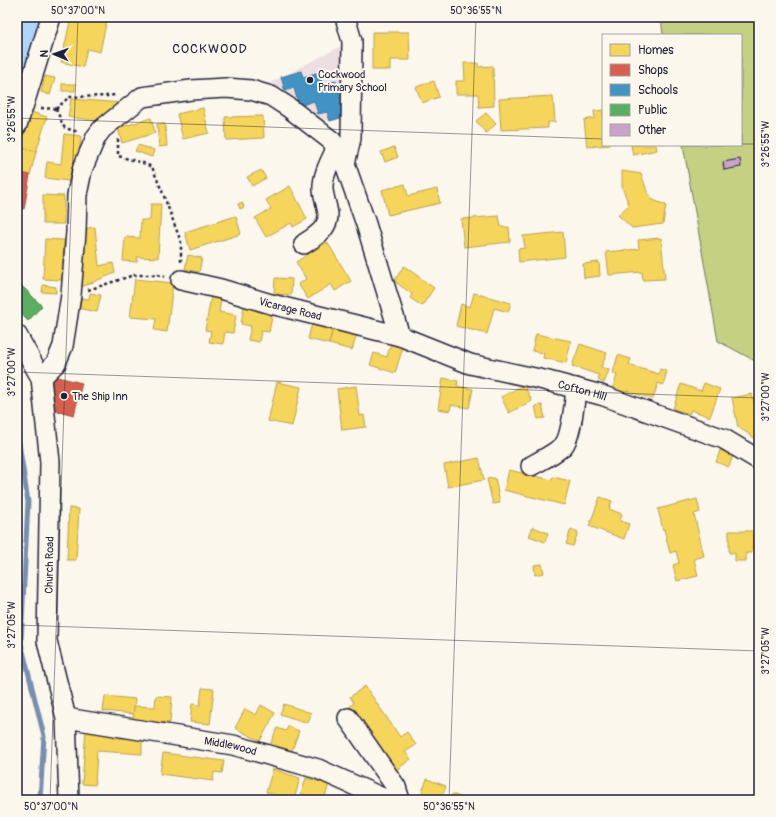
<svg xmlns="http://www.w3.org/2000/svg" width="776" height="817" font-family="Pangolin,sans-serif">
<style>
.built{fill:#eddee1}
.green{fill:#c5d083;stroke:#74795f}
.water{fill:#afd6f9;stroke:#778ead}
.homes{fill:#f6d55c;stroke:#b69f52}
.shops{fill:#d6604d;stroke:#a04d48}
.schools{fill:#4393c3;stroke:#39719a}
.public{fill:#5aae61;stroke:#498456}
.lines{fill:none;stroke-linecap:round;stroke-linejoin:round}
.stream{stroke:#778ead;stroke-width:5}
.building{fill:#cca3c8;stroke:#22223b}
.minor-casing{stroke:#22223b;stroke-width:22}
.path{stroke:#22223b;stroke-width:2.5;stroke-dasharray:3 3;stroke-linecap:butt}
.minor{stroke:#fbf7ec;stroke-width:19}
.ticks{fill:none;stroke:#22223b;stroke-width:1;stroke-opacity:0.45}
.poi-dot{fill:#22223b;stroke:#fbf7ec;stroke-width:1.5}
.labels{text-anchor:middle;stroke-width:4;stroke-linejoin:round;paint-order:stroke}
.poi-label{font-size:11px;fill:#22223b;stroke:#fbf7ec;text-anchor:start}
.street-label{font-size:11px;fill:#22223b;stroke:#fbf7ec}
.quarter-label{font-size:13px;letter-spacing:1px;fill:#22223b;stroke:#fbf7ec}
.neatline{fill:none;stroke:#22223b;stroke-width:1.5}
.ticks-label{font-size:10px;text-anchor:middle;fill:#22223b}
</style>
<rect width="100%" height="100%" fill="#fbf7ec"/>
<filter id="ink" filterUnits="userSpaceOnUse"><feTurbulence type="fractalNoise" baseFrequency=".025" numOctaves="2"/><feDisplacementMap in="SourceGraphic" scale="8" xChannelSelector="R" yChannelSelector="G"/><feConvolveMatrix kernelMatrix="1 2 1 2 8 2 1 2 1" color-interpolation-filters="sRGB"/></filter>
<g filter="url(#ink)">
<path class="built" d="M347,43V116L330,121L321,120L268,84Z"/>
<path class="green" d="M661,17H759V363L718,341L683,145H741V35H663Z"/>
<path class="water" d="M17,17H43L17,92Z"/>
<g class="homes">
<path d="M71,17H95L107,19L100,52L87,49L83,67L61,62Z"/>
<path d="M372,32H409L410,60H390V70H372Z"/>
<path d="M464,63H478V67L493,66L494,106L479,107L478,94H456V81H465Z"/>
<path d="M45,76L55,78L50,95L41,92Z"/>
<path d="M434,81L439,97L422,103L416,87Z"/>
<rect x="62" y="84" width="13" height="7"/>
<path d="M553,96L555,122H548V128L501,130L499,99Z"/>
<path d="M71,99L122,103L99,121L68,117Z"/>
<path d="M203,108L209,133L183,139L177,114Z"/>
<path d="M603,110V145H610L587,147L584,120L595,118L594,111Z"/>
<path d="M31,112L47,117L36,152L20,147Z"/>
<path d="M486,113L496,124L486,133L476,121Z"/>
<path d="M263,116L264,138L226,140L225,117Z"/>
<path d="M151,118L155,133L122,143L118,128Z"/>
<path d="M157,124H165L167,146L159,147Z"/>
<path d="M64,134L81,136L76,182L45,178L47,162L61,164Z"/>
<path d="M138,145L154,150L152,157L135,151Z"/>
<path d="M631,145H656L657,150L633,155Z"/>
<path d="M20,147L36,152L30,175L17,172V160Z"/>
<path d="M394,147L398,157L385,162L381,152Z"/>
<path d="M261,170L266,178L252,186L247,177Z"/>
<path d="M622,171L641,174L647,191L653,200L666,205L663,224L632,228L618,215L629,205L622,187Z"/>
<path d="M405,184L408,196L437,189L440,203L388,215L382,190Z"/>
<path d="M290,186L307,219L293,227L291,223L266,237L255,218L271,209L266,200Z"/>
<path d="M43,195L64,196V224H43Z"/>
<path d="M242,202L244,207L240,209L238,204Z"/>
<path d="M151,204H161L158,258L137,257V262L123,261L125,237L140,238L141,220H150Z"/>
<path d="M236,216L241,234L190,250L185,232Z"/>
<path d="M499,216L501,227H509L510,242L464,247L461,219Z"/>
<path d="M95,227L99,266L113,263L115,273L81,287L82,229Z"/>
<path d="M563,232L565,257L519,262L518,249L525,248L523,236Z"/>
<path d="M661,238L665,279L643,280L642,272L609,275L606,252L639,249L638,240Z"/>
<path d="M45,239L64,240L62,280L43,279Z"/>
<path d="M327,242L351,281L335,291L331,284L308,299L298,284L306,279L296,262Z"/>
<path d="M188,255L202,258L199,272L185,269Z"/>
<path d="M599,262L600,276L584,278L583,264Z"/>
<path d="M404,266L434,288L422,306L410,298L412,294L394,281Z"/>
<path d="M275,278L292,279L291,295L274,294Z"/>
<path d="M135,279L173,283L167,332L154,330L156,319L130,317Z"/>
<path d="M43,285L56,287V293L42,292Z"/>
<path d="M90,293L101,295L97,312L77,308L79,298L89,299Z"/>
<path d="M474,293L511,303L508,312L494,308L487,334L456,326L461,304L470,307Z"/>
<path d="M211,297L221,299L219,312L236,315L233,333L225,332L223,344L209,342L211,331L205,330Z"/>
<path d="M244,306L273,312L269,332L261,331L259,342L248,340L251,326L241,324Z"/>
<path d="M312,323L333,328L329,344L308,339Z"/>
<path d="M333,328L357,334L352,350L329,344Z"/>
<path d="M536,334L571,341L566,363L543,358L544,353L532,351Z"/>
<path d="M391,343L403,347L395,373L370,365L374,353L387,357Z"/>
<path d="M580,344L607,353L601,367L609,370L604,383L598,380L599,375L572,366Z"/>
<path d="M618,355L631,359L629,365L659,374L660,369L667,371L663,385L658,383L653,399L626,391L624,396L612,392L617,375L613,373Z"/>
<path d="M443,378L458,381L457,386L473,389L469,408L451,405L450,411L438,409Z"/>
<path d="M277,382L301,387L292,426L268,421Z"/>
<path d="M704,383L720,389L710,417L691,410L689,414L673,409L681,384L701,391Z"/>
<path d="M524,385L532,401L509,413L501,397Z"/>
<path d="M356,386L360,416L364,415L366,427L342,430L337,389Z"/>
<path d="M752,394L757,416L759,418V441L738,427L732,398Z"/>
<path d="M542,405L545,418L538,419L535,406Z"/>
<path d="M720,450L733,455L729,467L716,462Z"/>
<path d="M479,458L484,480L448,487L444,465Z"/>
<path d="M509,470L552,480L553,477L570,481L564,505L504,490Z"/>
<path d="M495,478L500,503L493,504L487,479Z"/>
<path d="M600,497L612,501L609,509L622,514L620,521L629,524L624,539L589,526Z"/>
<path d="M697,499L700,512L694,514L704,556L694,559L698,576L677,581L673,565L679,563L676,551L670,553L664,529L663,530L658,509Z"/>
<path d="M69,508L79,509L76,560H67Z"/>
<path d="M533,527L548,533L545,542L529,536Z"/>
<path d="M571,529L578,532L573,546L566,544Z"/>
<path d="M729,531H753L752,553H746V561H735V553H729Z"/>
<path d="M542,564L544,573L535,575L534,565Z"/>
<path d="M365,686L400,737L407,732L416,745L405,752L411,759L395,771L349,707L354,703L350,697Z"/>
<path d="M202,688L214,689L210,724L190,722L192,704L200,705Z"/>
<path d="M105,696L135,699L134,714L103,711Z"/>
<path d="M156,696L172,697L170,723L133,721L134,706L155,707Z"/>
<path d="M284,704L311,713L308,723L280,714Z"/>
<path d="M261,705L275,713L260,741L235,728L245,709L256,715Z"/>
<path d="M288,726L299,731L291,753L270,745L277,728L286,731Z"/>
<path d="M86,728L115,730L114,738L142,739V754L97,751L95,785L82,784Z"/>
<path d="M163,753L224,761L222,773L214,772L213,781L160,774Z"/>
<path d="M273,769L300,778L294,800L266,792Z"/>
<path d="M306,778L329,784L324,800H308L309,797L301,794Z"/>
<path d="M427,779L446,786L441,800H419Z"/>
<path d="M452,794L468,800H450Z"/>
</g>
<g class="shops">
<path d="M17,172L30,175L24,209L17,207Z"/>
<path d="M54,376L82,383L74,415L46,408Z"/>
</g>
<path class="schools" d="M301,71L303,77L319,72L323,85L336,81L347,116L330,121L327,112L318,114L314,101L299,106L294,88L285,91L281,77Z"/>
<path class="public" d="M17,281L42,306L28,321L17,310Z"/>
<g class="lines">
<path class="stream" d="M17,430L28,502L21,643L44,736L40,800"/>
</g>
<path class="building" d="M740,159L741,167L724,170L723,162Z"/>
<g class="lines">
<defs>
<g id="minor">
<path d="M345,17L352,41L351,138L345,164"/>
<path d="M17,125L24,104L51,17"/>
<path d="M304,244C314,237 329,229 328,214C327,206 324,198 323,190C322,176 330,162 336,149"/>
<path id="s1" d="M181,280L221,289L271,304L400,336L470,364L544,380L601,395L724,439L759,460"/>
<path d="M17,335L41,378L50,462L47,641L66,718L69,800"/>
<path d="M41,378L56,363L63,346L71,295L76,232L77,195L82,170L96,137L102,129L142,97L191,90L226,88L251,90L271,96L288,107L332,141L345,164L366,224L400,336"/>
<path d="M531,466C542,460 554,454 563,446C571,438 575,401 576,388"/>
<path id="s2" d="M66,718L233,745L318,769L387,800"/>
<path d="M348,718L396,787L400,800"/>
</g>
</defs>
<use href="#minor" class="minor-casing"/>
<g class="path">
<path d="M41,108L56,109"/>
<path d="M56,109L69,97L108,96L115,95"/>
<path d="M56,109L64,127L73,131H79"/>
<path d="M118,139V156L143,163L152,167L162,191L181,242V263"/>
<path d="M88,290L134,275H158L165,277"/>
</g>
<use href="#minor" class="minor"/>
</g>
</g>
<path class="ticks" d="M17,118L603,139M741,144H759M17,372L759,398M17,625L759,651M50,800L78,17M449,800L476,17"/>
<g class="poi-dot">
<circle cx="310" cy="80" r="4"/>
<circle cx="64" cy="396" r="4"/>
</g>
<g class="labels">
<g class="poi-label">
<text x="318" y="78">Cockwood<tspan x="318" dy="13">Primary School</tspan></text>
<text x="72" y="400">The Ship Inn</text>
</g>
<g class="street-label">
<text dy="4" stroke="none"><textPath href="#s1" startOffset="113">Vicarage Road</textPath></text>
<text dy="4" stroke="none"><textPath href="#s1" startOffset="417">Cofton Hill</textPath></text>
<text transform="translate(49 565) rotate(-89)" y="4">Church Road</text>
<text dy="4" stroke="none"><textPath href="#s2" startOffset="167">Middlewood</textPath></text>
</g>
<g class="quarter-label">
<text x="210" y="53">COCKWOOD</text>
</g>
</g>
<rect width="776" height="817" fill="none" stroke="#fbf7ec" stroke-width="44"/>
<rect x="602" y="34" width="140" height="112" fill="#fbf7ec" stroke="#a4a2a5"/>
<rect x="610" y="44" width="20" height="12" fill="#f6d55c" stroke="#a4a2a5"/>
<text x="638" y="54" font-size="12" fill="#22223b">Homes</text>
<rect x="610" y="64" width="20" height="12" fill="#d6604d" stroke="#a4a2a5"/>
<text x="638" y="74" font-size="12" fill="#22223b">Shops</text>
<rect x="610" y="84" width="20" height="12" fill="#4393c3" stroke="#a4a2a5"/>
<text x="638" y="94" font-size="12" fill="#22223b">Schools</text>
<rect x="610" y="104" width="20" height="12" fill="#5aae61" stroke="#a4a2a5"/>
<text x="638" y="114" font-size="12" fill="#22223b">Public</text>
<rect x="610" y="124" width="20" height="12" fill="#cca3c8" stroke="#a4a2a5"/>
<text x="638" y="134" font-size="12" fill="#22223b">Other</text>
<g transform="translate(54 54) rotate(272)" stroke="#fbf7ec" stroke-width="3" paint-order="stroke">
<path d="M0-3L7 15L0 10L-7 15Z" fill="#22223b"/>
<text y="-6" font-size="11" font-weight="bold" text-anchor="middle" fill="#22223b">N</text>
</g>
<rect x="22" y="22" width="732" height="773" class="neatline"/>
<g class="ticks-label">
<text x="78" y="14">50°37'00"N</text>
<text x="476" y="14">50°36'55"N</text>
<text transform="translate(11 119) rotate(-90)" y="4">3°26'55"W</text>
<text transform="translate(765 144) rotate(-90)" y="4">3°26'55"W</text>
<text transform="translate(11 372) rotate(-90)" y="4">3°27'00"W</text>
<text transform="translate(765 397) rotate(-90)" y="4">3°27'00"W</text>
<text transform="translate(11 625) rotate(-90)" y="4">3°27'05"W</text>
<text transform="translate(765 651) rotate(-90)" y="4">3°27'05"W</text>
<text x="51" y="810">50°37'00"N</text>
<text x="449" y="810">50°36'55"N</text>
</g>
</svg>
